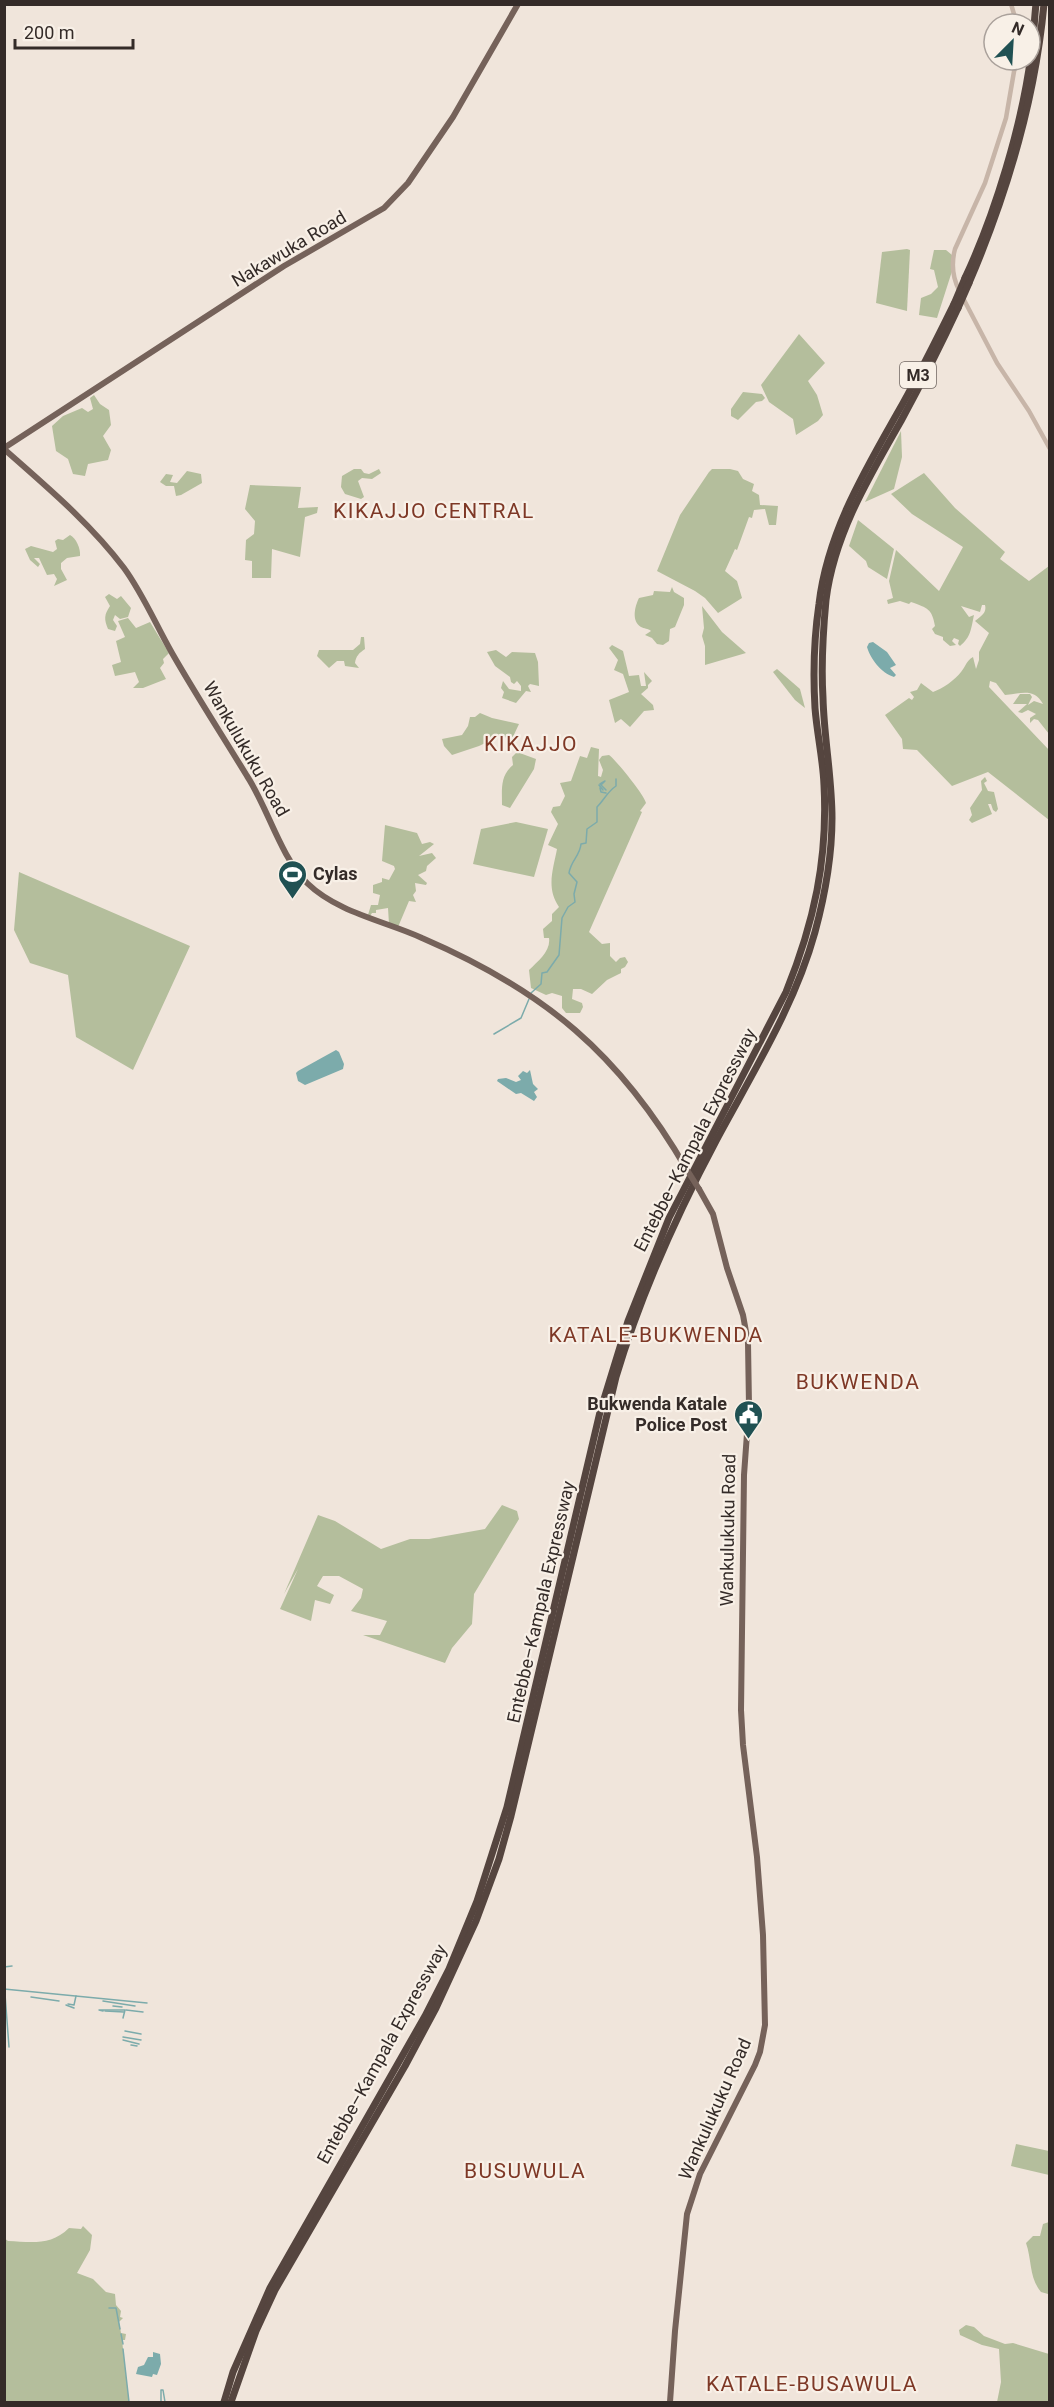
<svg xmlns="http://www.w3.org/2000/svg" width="1054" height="2407" font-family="Roboto,sans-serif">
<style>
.green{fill:#b4be9c}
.water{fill:#7cabab}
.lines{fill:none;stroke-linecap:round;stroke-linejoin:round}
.stream{stroke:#7cabab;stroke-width:1.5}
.minor{stroke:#c7b5a8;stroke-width:4.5}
.major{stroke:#75625a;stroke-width:6}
.highway{stroke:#55453f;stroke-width:7}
.major-bridge{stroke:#75625a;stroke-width:6}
.highway-bridge{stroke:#55453f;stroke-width:7}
.labels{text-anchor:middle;stroke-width:4.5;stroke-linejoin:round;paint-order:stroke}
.shield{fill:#f8f0e7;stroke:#6f6661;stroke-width:1.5}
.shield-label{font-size:16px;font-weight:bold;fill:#342b28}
.street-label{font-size:18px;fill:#342b28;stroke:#f8f0e7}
.poi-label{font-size:18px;font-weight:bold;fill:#342b28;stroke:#f8f0e7;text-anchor:start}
.quarter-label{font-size:21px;letter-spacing:1.5px;fill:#7e3826;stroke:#f8f0e7}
</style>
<rect width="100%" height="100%" fill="#f0e5db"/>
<g class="green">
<path d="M907,249L910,250L907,311L876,303L882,252Z"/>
<path d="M934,250H946L952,255L954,265L937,318L919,315L921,298L931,294L938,287L934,270L930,269Z"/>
<path d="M799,334L825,363L808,381L817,395L823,415L818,421L796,435L793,419L769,402L761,385Z"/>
<path d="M743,392L762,394L765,398L762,401L756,402L738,420L731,416V409Z"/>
<path d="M94,395L100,404L109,410L111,425L103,436L111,450L108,460L88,464L85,476L73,474L68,459L56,451L52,426L63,416L82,408L88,412L93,409L90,398Z"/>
<path d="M901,431L902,457L894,489L865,502Z"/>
<path d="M354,469H361L364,473L369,474L379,469L381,473L372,479L362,478L358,481L364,497L361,499L345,494L341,487L342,476Z"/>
<path d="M730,469L738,471L743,479L754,484L752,491L759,495L760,505L778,506L776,525H769L765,509L754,510L752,518L749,517L737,550L735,549L725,571L737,581L742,598L718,613L705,598L695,591L657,571L680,515L709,472L712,469Z"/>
<path d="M187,471L201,474L202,483L181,495L176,496L174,486H166L160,482L166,474L173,475L170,482L177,483Z"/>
<path d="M924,473L955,508L1005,552L1000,559L1029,581L1049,566V734L1038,720L1034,719L1030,723V718L1036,714L1028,710L1022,713L1018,712L1027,704H1013L1020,694H1030L1032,697L1028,705L1034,701L1043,704C1034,687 1020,694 1005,695L996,683L990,681L989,687L1049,750V820L988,772L952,786L917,750L903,749L902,739L885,715L909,698L912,700L914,697L910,692L917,690L921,683L933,692C942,689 955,680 961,672C966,666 966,661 973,657L976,669L979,660V652L989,633L975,621C981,616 987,613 985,605H982L980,612L961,606L969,617L974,615C971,629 971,637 960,646L958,644L959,640L954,638L952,641L956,645L950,646L943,640V637L935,634L932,629L935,626C932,609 928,608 911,602L909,604L900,601L888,604L887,600L893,598L889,581L896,550L939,591L963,547L912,514L891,494Z"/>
<path d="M250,485L301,487L298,508L318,507L317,513L305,517L300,557L272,549L271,578H252V561L245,560L246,540L254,534L255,521L245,509Z"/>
<path d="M858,520L894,549L887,579L868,567L866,561L849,546Z"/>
<path d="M70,535C76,538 81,549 80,556L67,558L61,563V569L67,580L54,586L57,579L54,574L47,575L39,558H34L40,564L38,567L30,560L25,549L31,546L53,552L57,549L55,541L58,539L63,540Z"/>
<path d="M672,587L674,592L684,598V605L675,627L670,629L669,641L663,645L657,644L652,638L645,635L651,631C648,628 644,629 641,627C631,621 635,606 639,598L653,595L654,591L670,592Z"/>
<path d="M109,594L117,599L121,596L131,608L128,617L120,619L115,615L113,620L117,626L115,631L108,629C104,619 104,615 110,606L105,597Z"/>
<path d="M702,606L722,632L746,653L705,665V646L702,636L704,628Z"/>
<path d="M128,618L136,628L150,622L169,653L163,659L164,663L160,668L166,679L143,688H133L139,682L135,672L115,676L112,665L121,662L116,641L125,637L118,621Z"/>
<path d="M361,637H364L365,649C359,653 356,656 355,663L359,668L345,666L344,661H337L329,668L317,656L319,650H353L360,644Z"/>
<path d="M612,645L623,651L629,676L639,675L641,686H646L644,672L652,681L648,685V688L641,694L653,705L654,710L644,711L630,727L621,719L615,723L609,700L629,692L623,674L614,670L618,660L609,648Z"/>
<path d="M496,650L506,657L512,652L535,653L538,662L539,686L530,684L528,686L531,692L526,691L516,703L502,698L504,692L501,688L503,681L509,689L521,691V686L517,681L514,684L511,682L510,677L495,666L487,652Z"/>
<path d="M777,669L800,689L805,708L795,700L773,672Z"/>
<path d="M480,713L492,718L519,724L511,741L502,735L479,746L452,755L444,746L442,739L462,735L468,726L470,717H475Z"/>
<path d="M591,747L599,749L598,776L601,777L603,770L599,760L602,756L609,755C616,760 645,796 646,803L640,811L642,812L589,932L602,944L610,943V956L616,962L620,958L625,957L628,962L625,967L621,969V973L607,980L592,994L581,989H573L572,999L582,1003L583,1007L580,1013H566L562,1008V996L552,993L546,995L531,988L529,970C538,961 551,951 549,938H544L543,929L552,921V914L559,907C546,888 553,870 557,849L548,845L558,824L551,812L553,807L560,806L565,796L560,783L571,781L580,756L587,758Z"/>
<path d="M517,752L536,759L534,769L510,808L502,805C502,789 500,776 513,765L512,757Z"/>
<path d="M985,777L987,781L984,783L988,791L994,792L998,809L996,812L993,810L991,804H988L992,814L972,823L969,820L972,815L970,808L982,790L981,781Z"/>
<path d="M516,822L548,829L534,877L473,864L481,829Z"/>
<path d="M385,825L417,833L422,844L430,842L434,844L419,856L432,853L436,858L427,866L426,871L418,875L427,883L426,885L415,883L416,891L413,895L416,902L409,901L398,927L389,924L388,908L376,910V913H372L370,916L368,915L371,905H378L380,895L373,893V885L382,882V878L389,880L395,869L394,866L382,861Z"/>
<path d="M19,872L190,946L133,1070L76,1037L68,975L30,963L14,930Z"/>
<path d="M502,1505L517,1511L519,1519L474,1594L472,1624L452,1648L445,1663L363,1635H380L387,1621L351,1611L361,1598L363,1589L339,1576H323L317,1586L334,1595L330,1604L315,1600L311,1621L280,1609L298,1569L284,1594L318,1515L335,1521L381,1549L410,1539H429L485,1529Z"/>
<path d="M1016,2144L1049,2151V2175L1011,2166Z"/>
<path d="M1049,2222L1050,2292L1048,2294L1041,2292C1029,2278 1032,2260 1026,2243L1033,2236H1040L1043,2224Z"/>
<path d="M83,2226L92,2235L90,2250L77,2273L93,2279L106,2292L115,2294L116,2305L121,2311L120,2317L123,2318L119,2322L121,2333L126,2334L125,2340H122L129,2402H5L4,2238L8,2241C31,2242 51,2246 69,2228L81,2229Z"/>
<path d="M966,2325L974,2327L984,2336L1005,2344L1013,2343L1049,2354V2402H997L1001,2382L999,2349L982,2345L960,2335L959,2330Z"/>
</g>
<g class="water">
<path d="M873,642L887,652L896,665L890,668L896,675L894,677C881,673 870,658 867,647L869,643Z"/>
<path d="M336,1050L339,1052L344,1064L343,1069L305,1085L298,1081L296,1073L298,1071Z"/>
<path d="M530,1070L533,1084L538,1089L534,1092L537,1097L534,1101L521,1093L516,1094L497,1081L498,1079L506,1078L516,1082L521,1080L518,1076L523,1071L527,1073Z"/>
<path d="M153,2352L160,2354L161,2364L157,2375L153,2374L152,2377L136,2374L138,2367L144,2365L148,2357H153Z"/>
</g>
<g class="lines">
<g class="stream">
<path d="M602,784L605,781L600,784L606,790"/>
<path d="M599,785L603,790"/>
<path d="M600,788L601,792L606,793"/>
<path d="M531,993L541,984L542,973L547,972L559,955L562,918L568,907L575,902L574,894L577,882L569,873C571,860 580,856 581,844L586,843L587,829L597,822V807C605,799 607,792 616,786V779"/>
<path d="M494,1034L521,1018L529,999"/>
<path d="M4,1967L12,1966"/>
<path d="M4,1981L9,2047"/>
<path d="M4,1989L147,2003"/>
<path d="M31,1997L59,2001"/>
<path d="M103,2001L135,2006"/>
<path d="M68,2004L74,2005L76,1996"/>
<path d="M66,2005L74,2008"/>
<path d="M113,2006L122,2007"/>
<path d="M126,2010L143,2012"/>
<path d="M103,2011L99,2010H125L123,2018"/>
<path d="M105,2011L124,2012"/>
<path d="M125,2031L141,2034"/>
<path d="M123,2037L141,2040"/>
<path d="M123,2040L139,2044"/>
<path d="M131,2045L137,2046"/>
<path d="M109,2308H116L120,2329"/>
<path d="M121,2334L123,2344"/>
<path d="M123,2349L129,2402"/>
<path d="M161,2402V2390H163L165,2402"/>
</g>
<g class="minor">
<path d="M1011,4L1017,24"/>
<path d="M959,290C952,276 951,264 955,249L985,183L1006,118L1016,60"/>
<path d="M963,298L997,363L1029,411L1050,449"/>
</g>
<g class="major">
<path d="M4,448L284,266L384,208L408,183L453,117L518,4"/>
<path d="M4,449C47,487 90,523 124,568C143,594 156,625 172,653C196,695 222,735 247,776C268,808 280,856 307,883C338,913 385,921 422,938C545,991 620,1054 687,1170"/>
<path d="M670,2402L675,2331L687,2214L700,2174L755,2065L760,2052L765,2025L763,1935L757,1857L743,1745L741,1710L744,1475L749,1406L748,1343L743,1315L727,1268L713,1214L699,1189"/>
</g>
<g class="highway">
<path d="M965,278C995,214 1022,125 1031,55C1034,38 1034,21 1036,4"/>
<path d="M969,283C1007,194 1035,101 1044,4"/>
<path d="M224,2402L233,2372L270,2288L425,2016L449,1969L477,1901L507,1807L600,1412L628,1321L669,1218L786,992C814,923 828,859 824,785C823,759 817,734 815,708C813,674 814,638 819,604C827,534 864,472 898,412C918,377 936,340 954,304"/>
<path d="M231,2402L256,2331L275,2290L405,2066L436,2008L476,1921L499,1859L511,1816L616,1377C641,1293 676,1216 717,1139C753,1072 795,1005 815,932C825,895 832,857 832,818C832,778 824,738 823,698C821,666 823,632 826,600C834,535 869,477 901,421C921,384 940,347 958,308"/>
</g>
<path class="major-bridge" d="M687,1170L699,1189"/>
<g class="highway-bridge">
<path d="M954,304L965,278"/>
<path d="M958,308L969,283"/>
</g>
</g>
<defs>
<symbol id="stadium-pin" viewBox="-11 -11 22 30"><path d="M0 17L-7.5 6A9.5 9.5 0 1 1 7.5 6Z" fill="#205153" stroke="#f8f0e7"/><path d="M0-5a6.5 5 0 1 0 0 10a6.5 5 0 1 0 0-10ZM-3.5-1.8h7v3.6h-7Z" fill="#fff"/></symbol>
<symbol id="civic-pin" viewBox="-11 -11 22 30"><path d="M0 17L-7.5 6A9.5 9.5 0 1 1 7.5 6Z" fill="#205153" stroke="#f8f0e7"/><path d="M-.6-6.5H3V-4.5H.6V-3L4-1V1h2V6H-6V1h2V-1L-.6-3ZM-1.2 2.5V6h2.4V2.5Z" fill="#fff"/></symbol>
</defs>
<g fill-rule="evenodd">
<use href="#stadium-pin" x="276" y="858" width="33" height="45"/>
<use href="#civic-pin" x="732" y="1398" width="33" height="45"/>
</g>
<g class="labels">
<rect class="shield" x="900" y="362" width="36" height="26" rx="4.5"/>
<g class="shield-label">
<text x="918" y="381">M3</text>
</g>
<g class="street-label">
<text transform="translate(289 249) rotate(-31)" y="6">Nakawuka Road</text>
<text transform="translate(246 749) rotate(60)" y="6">Wankulukuku Road</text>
<text transform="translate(695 1140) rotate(-63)" y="6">Entebbe–Kampala Expressway</text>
<text transform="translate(728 1530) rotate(-89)" y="6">Wankulukuku Road</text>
<text transform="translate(541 1602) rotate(-77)" y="6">Entebbe–Kampala Expressway</text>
<text transform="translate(382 2054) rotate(-61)" y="6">Entebbe–Kampala Expressway</text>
<text transform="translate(715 2109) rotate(-66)" y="6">Wankulukuku Road</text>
</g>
<g class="poi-label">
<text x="313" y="880">Cylas</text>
<text x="727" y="1410" text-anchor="end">Bukwenda Katale<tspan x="727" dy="21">Police Post</tspan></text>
</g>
<g class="quarter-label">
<text x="434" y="518">KIKAJJO CENTRAL</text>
<text x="531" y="751">KIKAJJO</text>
<text x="656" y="1342">KATALE-BUKWENDA</text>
<text x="858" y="1389">BUKWENDA</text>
<text x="525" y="2178">BUSUWULA</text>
<text x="812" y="2391">KATALE-BUSAWULA</text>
</g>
</g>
<rect width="1054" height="2407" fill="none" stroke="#342b28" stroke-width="12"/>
<g transform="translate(1012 42) rotate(24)"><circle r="28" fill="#f8f0e7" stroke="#aaa19b" stroke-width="1.5"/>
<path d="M0-4.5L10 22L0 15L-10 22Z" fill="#205153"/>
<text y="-9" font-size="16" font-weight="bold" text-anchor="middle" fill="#342b28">N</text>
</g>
<path d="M15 39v9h118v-9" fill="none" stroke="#342b28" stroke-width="3"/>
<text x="24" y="39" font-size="18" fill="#342b28" stroke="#f8f0e7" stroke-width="4.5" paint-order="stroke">200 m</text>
</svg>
